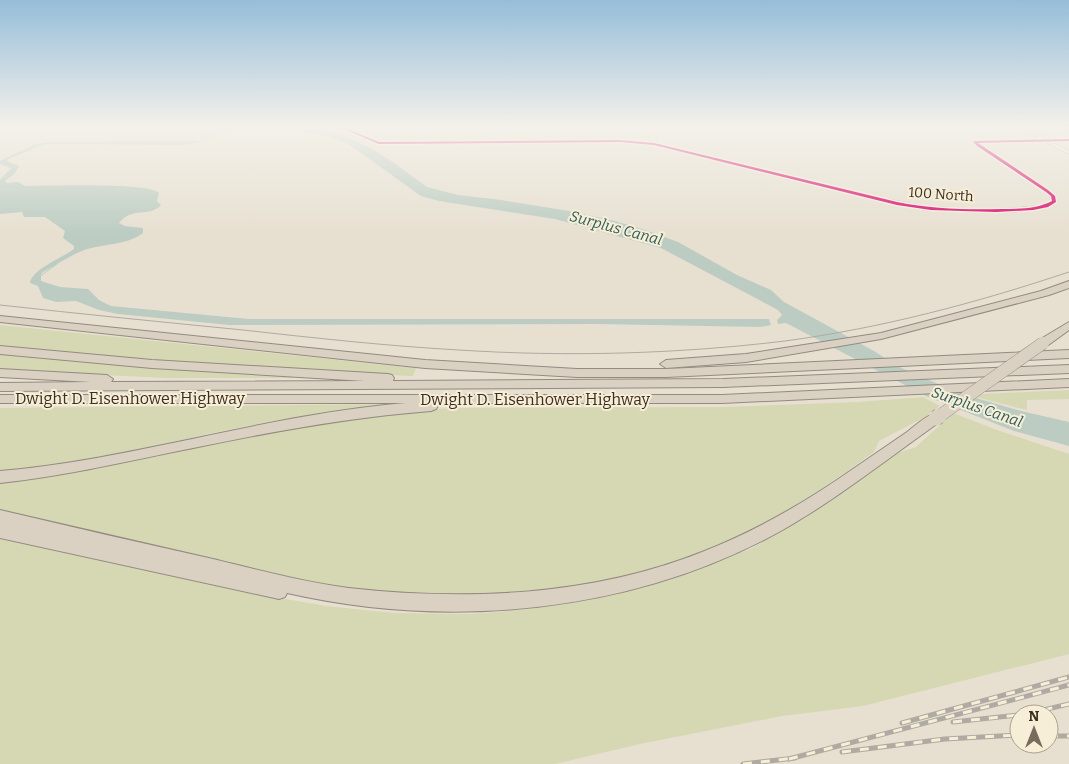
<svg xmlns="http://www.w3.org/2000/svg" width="1069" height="764" font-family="Bitter,serif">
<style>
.green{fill:#d6d7b3}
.water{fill:#bcccc2}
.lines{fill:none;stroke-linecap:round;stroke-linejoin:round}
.stream{stroke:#bcccc2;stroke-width:1}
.minor-casing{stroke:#ada599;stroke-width:1}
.highway-casing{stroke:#928b80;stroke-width:2}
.minor{fill:#efebe3;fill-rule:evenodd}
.highway{fill:#dad1c2;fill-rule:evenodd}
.tram{stroke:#afaaa2;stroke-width:1}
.rail-casing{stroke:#afaaa2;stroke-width:5}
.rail{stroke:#f7eed8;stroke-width:3;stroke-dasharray:9;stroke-linecap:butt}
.highway-bridge-far1-casing{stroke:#928b80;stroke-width:13;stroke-linecap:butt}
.highway-bridge-casing{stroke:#928b80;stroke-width:16;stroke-linecap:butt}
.highway-bridge-far1{stroke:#dad1c2;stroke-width:12}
.highway-bridge{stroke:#dad1c2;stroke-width:15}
.cycleway-casing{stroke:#f7eed8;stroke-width:3}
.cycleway{fill:#d6006c;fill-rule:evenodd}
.labels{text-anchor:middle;stroke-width:4;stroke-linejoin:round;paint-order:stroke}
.far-street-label{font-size:14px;fill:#3d2e20;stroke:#f7eed8}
.far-water-label{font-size:15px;font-style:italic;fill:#2f5d5a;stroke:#f7eed8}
.street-label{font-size:16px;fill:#3d2e20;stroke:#f7eed8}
</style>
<rect width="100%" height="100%" fill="#e7e0d1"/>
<g class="green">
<path d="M0,325L416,368L413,376L247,369L0,346Z"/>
<path d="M0,352L294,376L292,378H166L0,370Z"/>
<path d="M1069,390V399L1027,400V410L976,397L982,394Z"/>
<path d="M923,397L940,406L925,417L879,441L874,452L792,510L735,540L673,564L613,579L578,586L512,595H389L316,584L0,511V481L231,436L406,410L457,408L723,407L858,402Z"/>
<path d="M393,404L294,417L212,433L92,460L0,472V408Z"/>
<path d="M953,413L997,430L1069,454V654L863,706L782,716L640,744L555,764H0V536L269,596L326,606L394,613L472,614L531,609L602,597L679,576L750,549L804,519L897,453L916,447Z"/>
</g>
<g class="water">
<path d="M196,128L328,129L369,147L390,160L427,187L458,195L501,200L569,211L615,221L648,231L678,242L737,275L771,290L784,302L874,351L897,366L959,393L1021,411L1069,422V446L1014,431L928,397L786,323L778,324L777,320L782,315L778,310L661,248L555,219L439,201L421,196L354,148C312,122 262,135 216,129L207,138H202L211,129Z"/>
<path d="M203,141L185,145L45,144L8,159L7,161L19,166L15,173L5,181L7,183L18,182L25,186C46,186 148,182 159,193L157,201L161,205C149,218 132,206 119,223L125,226L143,228V233C126,246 102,243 82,251C69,256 56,265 43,272L41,274V281L60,287L88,289L99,300L111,306L249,319H769L771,325L760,327L599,324L229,325L118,314L99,310L76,301L56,302L43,298L38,286L30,283C32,269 62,258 74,249V246L63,238L65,231L45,217H24L22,212L0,214V180L11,168L0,164V161L35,144L48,142Z"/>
</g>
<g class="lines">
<path class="stream" d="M39,277L57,264"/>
<defs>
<path id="minor" d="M341,128H346L380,142L620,140L654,143L878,197L924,206L976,209L1015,208L1044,205L1051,201L1050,197L1045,192L976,146L973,142V141L1040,139L1021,128H1026L1047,139H1069V141L1052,142L1069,151V154L1045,142L979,143L1049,190L1056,196L1057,202L1046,208L1015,212H976L924,210L878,201L654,145L620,142L379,144Z"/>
<g id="highway">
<path d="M1069,281V288L1049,295L881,339L746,362L666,368L660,364L666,360L746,354L881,333L1041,291Z"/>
<path d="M0,316L425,360L577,369H666L1069,350V358L666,377H577L425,368L0,322Z"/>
<path d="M1069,322V330L1047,346H1039L1037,343L1039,340Z"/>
<path d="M0,346L152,360L388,374L392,375L394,378L393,381L723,379L1069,365V373L723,387L0,391V383L91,382L0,377V369L107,375L113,379L111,382L365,381L152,368L0,354Z"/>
<path d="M1069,379V387L722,403H436L438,406L436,409L431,411C352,417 275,431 198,447C132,460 67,476 0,483V471C137,459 269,414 406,403H0V395H722Z"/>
<path d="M936,413L941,415L943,418L941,421C887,459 836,500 779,532C632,613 449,630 287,593L285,597L279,599L0,538V524L17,528L0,524V510C71,527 142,543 213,559C258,570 303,582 349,588C465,601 592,596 702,552C755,531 803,504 850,471C869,458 888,445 907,432C916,425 925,416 936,413Z"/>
</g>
</defs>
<use href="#minor" class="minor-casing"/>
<use href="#highway" class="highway-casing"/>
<use href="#minor" class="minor"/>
<use href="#highway" class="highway"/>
<path class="tram" d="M0,305C81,314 162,322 243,330C315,338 387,346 459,350C567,357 677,354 785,341C882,328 976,303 1069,272"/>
<defs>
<g id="rail">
<path d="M1026,714L1069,704"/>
<path d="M953,722L1019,715"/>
<path d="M902,723L1069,677"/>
<path d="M1049,736H1069"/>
<path d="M842,752L945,739L1019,735"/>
<path d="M789,759L1069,685"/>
<path d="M743,764L795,758"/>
</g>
</defs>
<use href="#rail" class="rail-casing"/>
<use href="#rail" class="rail"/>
<defs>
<path id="highway-bridge-far1" d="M938,417L1043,343"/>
<path id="highway-bridge" d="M936,418L939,416"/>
</defs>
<use href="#highway-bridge-far1" class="highway-bridge-far1-casing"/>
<use href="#highway-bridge" class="highway-bridge-casing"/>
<use href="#highway-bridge-far1" class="highway-bridge-far1"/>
<use href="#highway-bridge" class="highway-bridge"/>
<defs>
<path id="cycleway" d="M341,128H345L379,142L620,140L654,143L897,202C932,209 967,210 1002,209C1019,209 1037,209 1052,201L1051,196L1046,192L977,146L973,142L974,141L1069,139V141L978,143L1048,190L1055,196L1056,202L1048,207L1033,210L996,212L931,210L897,205L654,145L620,142L379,144Z"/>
</defs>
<use href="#cycleway" class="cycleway-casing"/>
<use href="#cycleway" class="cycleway"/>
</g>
<linearGradient id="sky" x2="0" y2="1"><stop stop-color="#96bed9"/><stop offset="0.54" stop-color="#f4f1ea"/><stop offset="1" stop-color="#f4f1ea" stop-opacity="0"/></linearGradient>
<rect width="1069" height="235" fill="url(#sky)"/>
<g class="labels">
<g class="far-street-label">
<text transform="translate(941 194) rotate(4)" y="5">100 North</text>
</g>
<g class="far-water-label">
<text transform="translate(616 228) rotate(15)" y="5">Surplus Canal</text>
<text transform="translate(977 407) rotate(19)" y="5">Surplus Canal</text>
</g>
<g class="street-label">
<text x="130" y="404">Dwight D. Eisenhower Highway</text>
<text x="535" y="405">Dwight D. Eisenhower Highway</text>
</g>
</g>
<g transform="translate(1034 729)"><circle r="24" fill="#f7eed8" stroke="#ada18e"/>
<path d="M0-4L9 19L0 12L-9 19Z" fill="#786c5e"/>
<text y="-8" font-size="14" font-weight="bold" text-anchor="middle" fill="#3d2e20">N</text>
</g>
</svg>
